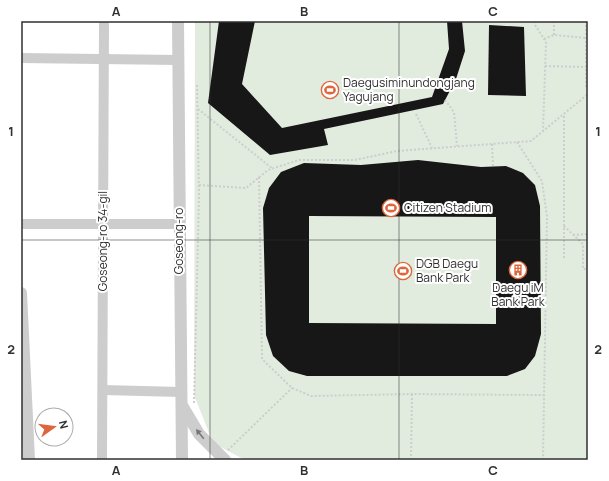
<svg xmlns="http://www.w3.org/2000/svg" width="609" height="481" font-family="Manrope,sans-serif">
<style>
.pitch{fill:#e1ecdf}
.building{fill:#171717;fill-rule:evenodd}
.lines{fill:none;stroke-linecap:round;stroke-linejoin:round}
.path{stroke:#cdcdcd;stroke-width:2;stroke-dasharray:2 2;stroke-linecap:butt}
.minor{stroke:#cdcdcd;stroke-width:10}
.tertiary{stroke:#cdcdcd;stroke-width:12}
.oneway{fill:#777}
.grid{fill:none;stroke:#303030;stroke-width:1;stroke-opacity:0.55}
.labels{text-anchor:middle;stroke-width:4;stroke-linejoin:round;paint-order:stroke}
.poi-label{font-size:12px;fill:#303030;stroke:#fff;text-anchor:start}
.street-label{font-size:12px;fill:#303030;stroke:#fff}
.neatline{fill:none;stroke:#303030;stroke-width:1.5}
.grid-label{font-size:13px;text-anchor:middle;font-weight:bold;fill:#303030}
</style>
<rect width="100%" height="100%" fill="#fff"/>
<path class="pitch" d="M195,21H588V460H245L213,443L194,395Z"/>
<g class="building">
<path d="M219,21H255L242,84L282,128L432,97L449,49L447,21H462L465,51L456,79L443,104L324,129L328,145L270,155L208,103Z"/>
<path d="M489,25L524,27L526,96L488,95Z"/>
<path d="M418,160L481,167L506,166L523,173L535,185L540,206L541,334L535,356L525,369L507,376H307L289,371L273,356L266,335L263,208L269,188L281,172L304,163L361,165ZM309,216L496,217V324L309,323Z"/>
</g>
<g class="lines">
<g class="path">
<path d="M535,21V25L546,42L543,131"/>
<path d="M586,21V86H588"/>
<path d="M554,35V21"/>
<path d="M544,39L554,35L586,38"/>
<path d="M545,66L586,67"/>
<path d="M445,100L454,112L457,146"/>
<path d="M198,109L273,169"/>
<path d="M416,114L432,148"/>
<path d="M517,142L542,181L547,217L543,460"/>
<path d="M492,144L493,166"/>
<path d="M259,177L262,359L292,388L311,396L412,394L544,395"/>
<path d="M199,185L246,188L268,170L299,160H355L397,151L531,141L588,94"/>
<path d="M564,226L583,244V269H588"/>
<path d="M573,235L588,234"/>
<path d="M564,258V115"/>
<path d="M194,403L199,197L197,83"/>
<path d="M228,450L292,388"/>
<path d="M411,460L412,394"/>
</g>
<g class="minor">
<path d="M21,58L178,60"/>
<path d="M21,224H179"/>
<path d="M103,390L181,392"/>
<path d="M102,460L104,21"/>
</g>
<g class="tertiary">
<path d="M178,21L182,460"/>
<path d="M21,293L29,460"/>
<path d="M183,407L199,434L225,460"/>
</g>
</g>
<defs><path id="oneway-solid" d="M-6-.8H1V-3.2L6.5 0L1 3.2V.8H-6Z"/></defs>
<use class="oneway" href="#oneway-solid" transform="translate(200 434) rotate(-129)"/>
<path class="grid" d="M210,21V460M399,21V460M21,240H588"/>
<defs>
<symbol id="stadium-ring" viewBox="-11 -11 22 22"><circle r="9.5" fill="#fff" stroke="#dd663c" stroke-width="1.5"/><path d="M0-5a6.5 5 0 1 0 0 10a6.5 5 0 1 0 0-10ZM-3.5-1.8h7v3.6h-7Z" fill="#dd663c"/></symbol>
<symbol id="building-ring" viewBox="-11 -11 22 22"><circle r="9.5" fill="#fff" stroke="#dd663c" stroke-width="1.5"/><path d="M-4-6H4V6H1V3H-1V6H-4ZM-2.5-4.3h1.7v1.8h-1.7ZM.8-4.3h1.7v1.8H.8ZM-2.5-1h1.7V.8h-1.7ZM.8-1h1.7V.8H.8Z" fill="#dd663c"/></symbol>
</defs>
<g fill-rule="evenodd">
<use href="#stadium-ring" x="320" y="80" width="20" height="20"/>
<use href="#stadium-ring" x="381" y="198" width="20" height="20"/>
<use href="#building-ring" x="508" y="260" width="20" height="20"/>
<use href="#stadium-ring" x="393" y="261" width="20" height="20"/>
</g>
<g class="labels">
<g class="poi-label">
<text x="343" y="87">Daegusiminundongjang<tspan x="343" dy="14">Yagujang</tspan></text>
<text x="404" y="212">Citizen Stadium</text>
<text x="416" y="268">DGB Daegu<tspan x="416" dy="14">Bank Park</tspan></text>
<text x="518" y="292" text-anchor="middle">Daegu iM<tspan x="518" dy="14">Bank Park</tspan></text>
</g>
<g class="street-label">
<text transform="translate(103 241) rotate(-90)" y="4">Goseong-ro 34-gil</text>
<text transform="translate(179 241) rotate(-90)" y="4">Goseong-ro</text>
</g>
</g>
<rect width="609" height="481" fill="none" stroke="#ffffff" stroke-width="44"/>
<g transform="translate(54 427) rotate(76)"><circle r="19" fill="#ffffff" stroke="#acacac"/>
<path d="M0-3L7 15L0 10L-7 15Z" fill="#dd663c"/>
<text y="-6" font-size="11" font-weight="bold" text-anchor="middle" fill="#303030">N</text>
</g>
<rect x="22" y="22" width="565" height="437" class="neatline"/>
<g class="grid-label">
<text x="116" y="16">A</text>
<text x="304" y="16">B</text>
<text x="493" y="16">C</text>
<text x="11" y="136">1</text>
<text x="598" y="136">1</text>
<text x="11" y="354">2</text>
<text x="598" y="354">2</text>
<text x="116" y="475">A</text>
<text x="304" y="475">B</text>
<text x="493" y="475">C</text>
</g>
</svg>
